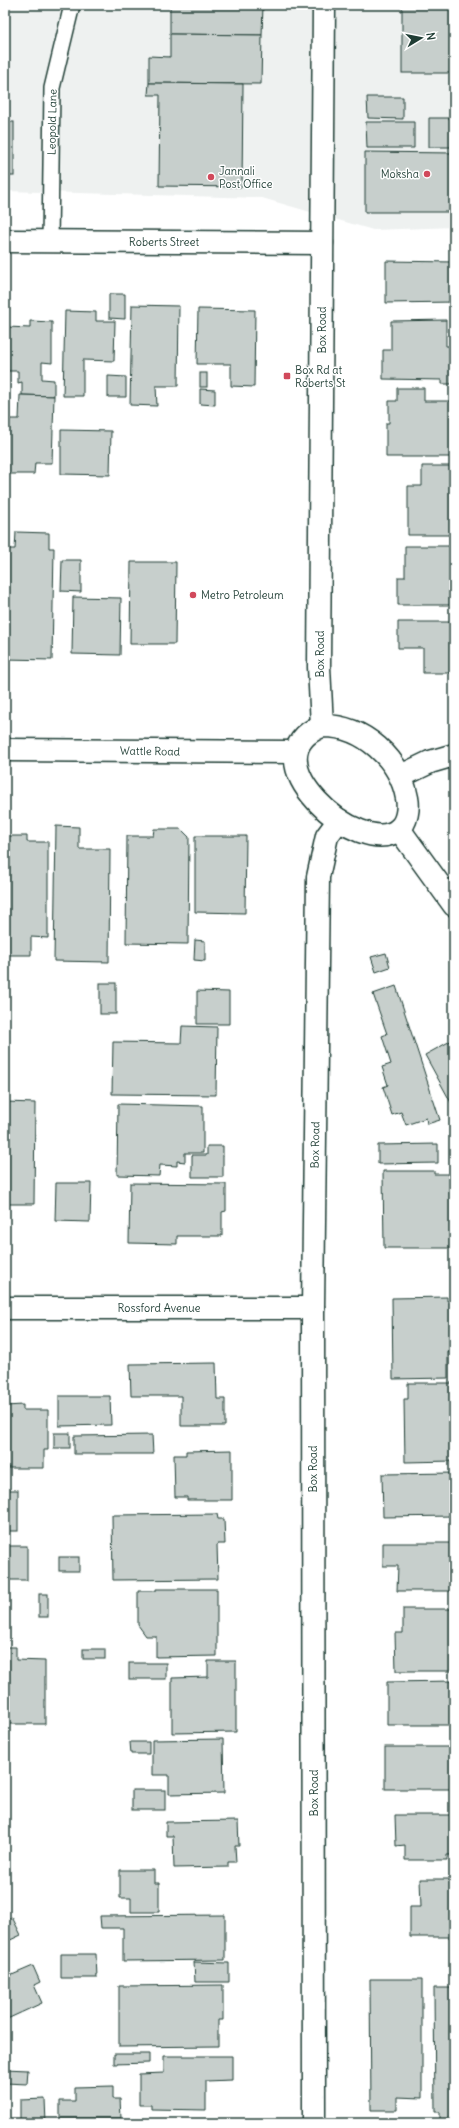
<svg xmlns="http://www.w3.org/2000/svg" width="459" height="2128" font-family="Delius,sans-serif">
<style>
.built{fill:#eef1f0}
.building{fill:#c7cfcc;stroke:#1f3d34}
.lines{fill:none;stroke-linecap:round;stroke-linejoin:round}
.service-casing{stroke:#1f3d34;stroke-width:18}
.minor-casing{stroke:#1f3d34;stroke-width:25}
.tertiary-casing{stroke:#1f3d34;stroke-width:25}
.service{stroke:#fff;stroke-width:15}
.minor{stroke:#fff;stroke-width:22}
.tertiary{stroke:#fff;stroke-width:22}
.poi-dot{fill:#d1495b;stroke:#fff;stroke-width:1.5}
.labels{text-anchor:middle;stroke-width:3;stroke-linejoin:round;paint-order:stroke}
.street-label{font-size:11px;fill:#1f3d34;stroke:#fff}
.poi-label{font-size:11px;fill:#1f3d34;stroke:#fff;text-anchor:start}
</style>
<rect width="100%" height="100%" fill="#fff"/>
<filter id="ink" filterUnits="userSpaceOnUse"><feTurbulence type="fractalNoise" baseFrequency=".025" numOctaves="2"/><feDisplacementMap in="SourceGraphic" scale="8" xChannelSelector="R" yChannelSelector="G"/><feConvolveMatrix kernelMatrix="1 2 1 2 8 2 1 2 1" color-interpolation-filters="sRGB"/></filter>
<g filter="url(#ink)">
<path class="built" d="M5,5H454V227L373,230L262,198L5,191Z"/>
<g class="building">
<path d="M170,5H263L262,35L170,34Z"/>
<rect x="402" y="5" width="52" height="68"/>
<path d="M170,34L262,35L261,84L149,83V56L170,57Z"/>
<path d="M451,80H454V147H429V118H451Z"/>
<path d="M149,83L243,84L242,187L159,186L160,95H148Z"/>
<path d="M367,97H403V119L368,118Z"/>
<rect x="5" y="122" width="9" height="54"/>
<path d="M366,122H414V148H367Z"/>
<path d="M365,152L454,153V212H365Z"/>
<path d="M386,261L454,262V302L386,303Z"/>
<path d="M109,294H125V319L109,318Z"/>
<path d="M132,305L179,306L178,386H156L157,406L130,405Z"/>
<path d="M198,309L255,310L254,387L231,386V364H197Z"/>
<path d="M65,311L96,312V321H115L114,361L83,360V396H63Z"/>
<path d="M446,320V346H454V384H442V380L383,379V350H391V321Z"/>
<path d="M30,321L52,322V363L42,362V379L54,380V396L22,395V382L18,383V371H6L7,327L30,328Z"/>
<rect x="200" y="373" width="7" height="14"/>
<path d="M108,376L126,377V397H108Z"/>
<path d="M397,388H424V401H454V457H386V423H389V401H397Z"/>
<path d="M200,389L215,390V405L200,404Z"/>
<path d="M20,395L54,396L52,463H35L34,474H5V419H19Z"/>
<path d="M61,430L111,431L110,475L61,474Z"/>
<path d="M422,466H454V535H408V486H422Z"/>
<path d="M16,532L49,533V548H54L52,660L5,659V549H15Z"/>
<path d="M405,546H454V605H398V577H405Z"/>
<path d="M62,560H81V592L61,591Z"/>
<path d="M131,562H176L175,644H130Z"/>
<path d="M73,597L121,598L120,655L72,654Z"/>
<path d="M398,622H454V673H423V648H398Z"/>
<path d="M56,826L79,827V849H110L109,962L54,961Z"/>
<path d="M154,829H181L189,837L188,944L126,943L127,836H153Z"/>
<path d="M7,836H27V842H48V938L31,937V955H5Z"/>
<path d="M195,836H246L245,913L195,912Z"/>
<path d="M195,940L205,941V961L194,960Z"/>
<path d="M386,953L390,967L376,972L371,957Z"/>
<rect x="100" y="983" width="16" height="31"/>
<path d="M396,986L440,1120L427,1124L426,1118L406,1125L401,1112L392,1115L383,1087L388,1085L382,1067L391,1064L382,1036L387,1034L373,994Z"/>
<path d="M197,991L229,992V1024H197Z"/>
<path d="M182,1026L217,1027L216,1095L112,1094L113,1042L181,1043Z"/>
<path d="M5,1029H7L6,1051H5Z"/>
<path d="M454,1039V1108L425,1055Z"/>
<path d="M5,1102L35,1103L34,1204H5Z"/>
<path d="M118,1104L203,1106V1153H185V1162L177,1161V1166L160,1165L159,1176L117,1175Z"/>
<path d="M438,1144V1163L378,1164V1145Z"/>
<path d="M207,1146H223V1177H192V1155H207Z"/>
<path d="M383,1171H434V1174H454V1248H384Z"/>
<path d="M56,1183H91L90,1222L55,1221Z"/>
<path d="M130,1183L226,1184V1211L222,1212V1236H177V1244L129,1243Z"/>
<path d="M447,1297V1301H454V1352H448V1378L393,1379L392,1298Z"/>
<path d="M216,1363L217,1399H225V1426H181V1396H131L130,1364Z"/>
<path d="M408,1383H454V1461L405,1462L404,1399H408Z"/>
<path d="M59,1396H110L111,1425L59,1426Z"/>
<path d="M23,1405V1410H48V1450H44V1468H6L5,1406Z"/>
<rect x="54" y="1433" width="16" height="15"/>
<path d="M152,1435L153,1454H74V1436Z"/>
<path d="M232,1450V1500H187V1497H175L174,1455H186V1451Z"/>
<path d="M454,1473V1516L383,1517L382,1474Z"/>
<rect x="5" y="1490" width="13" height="41"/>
<path d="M217,1514L218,1519H224L225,1544H217L218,1579L113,1580L112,1515Z"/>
<path d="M383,1543H454V1591H397L398,1566H383Z"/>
<rect x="5" y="1546" width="22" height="34"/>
<rect x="59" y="1557" width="20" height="14"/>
<path d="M156,1589H217V1656L156,1657V1636H146L138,1625V1591H156Z"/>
<rect x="39" y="1594" width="9" height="23"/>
<path d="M403,1609H454V1671H396L395,1633H403Z"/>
<path d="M5,1647H16V1660L45,1661V1724H5Z"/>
<rect x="83" y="1649" width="22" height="10"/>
<path d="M208,1661H236V1732L172,1733V1678L208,1677Z"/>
<rect x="129" y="1663" width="37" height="16"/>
<path d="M454,1681V1725H387V1682Z"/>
<path d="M223,1739L224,1793L169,1794V1775H152V1740Z"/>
<path d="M130,1742H149V1754H131Z"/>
<rect x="385" y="1747" width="67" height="42"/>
<rect x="132" y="1790" width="33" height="20"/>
<path d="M395,1815H454V1855H447V1860H405V1845L396,1846Z"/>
<path d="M238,1821L239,1846H235L236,1862H228V1867L174,1868L173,1836H166V1822Z"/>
<path d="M120,1870H154V1883H159V1912H131V1898H120Z"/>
<path d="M420,1879H454V1937H410V1907H421Z"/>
<path d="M225,1915V1960L123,1961V1928H101L100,1916Z"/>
<path d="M12,1917L21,1935L6,1942L5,1920Z"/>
<path d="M61,1954H96L97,1978H61Z"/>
<path d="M194,1962L229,1963V1982H195Z"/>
<path d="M33,1966L40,1982L34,1985L42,2003L5,2020V1978Z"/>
<path d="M370,1979H422V2098L397,2097V2110H371Z"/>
<path d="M223,1985V2020H218V2046L119,2047V1986Z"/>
<path d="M434,1988H454V2120H440V2112H435Z"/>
<path d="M114,2054H149V2063L114,2064Z"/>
<path d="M164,2056H232V2080L206,2081V2110L151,2109V2105H139V2074L164,2073Z"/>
<path d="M5,2069L28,2070L27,2084L5,2083Z"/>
<path d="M113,2086V2099H120L121,2118H60V2101H75V2087Z"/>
<path d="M45,2099L46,2123H20V2100Z"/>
<path d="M126,2120V2123H101V2121Z"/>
</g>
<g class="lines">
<defs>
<path id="service" d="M50,242L52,88L72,5"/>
<g id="minor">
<path d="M5,241L322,243"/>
<path d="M5,750L296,752"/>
<path d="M401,776L430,762L454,755"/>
<path d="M5,1308H313"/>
<path d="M314,2123L313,1308L318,877L327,836L339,820"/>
</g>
<g id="tertiary">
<path d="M322,726L319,667L324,5"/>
<path d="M322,726C363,725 400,759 407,798C409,808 407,822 399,829C361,862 244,756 322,726Z"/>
<path d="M399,829L454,905"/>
</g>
</defs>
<use href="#service" class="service-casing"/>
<use href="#minor" class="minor-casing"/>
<use href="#tertiary" class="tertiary-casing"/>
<use href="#service" class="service"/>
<use href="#minor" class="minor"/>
<use href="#tertiary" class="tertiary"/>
</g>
</g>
<g class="poi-dot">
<circle cx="427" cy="174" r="4"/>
<circle cx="211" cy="177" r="4"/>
<rect x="283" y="372" width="8" height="8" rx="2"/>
<circle cx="193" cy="595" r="4"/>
</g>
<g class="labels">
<g class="street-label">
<text transform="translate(52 122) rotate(-89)" y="4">Leopold Lane</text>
<text x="164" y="246">Roberts Street</text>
<text transform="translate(322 330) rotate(-90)" y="4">Box Road</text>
<text transform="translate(320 654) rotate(-90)" y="4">Box Road</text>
<text transform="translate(150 751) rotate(1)" y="4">Wattle Road</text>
<text transform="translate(315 1145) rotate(-89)" y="4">Box Road</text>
<text x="159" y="1312">Rossford Avenue</text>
<text transform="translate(313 1469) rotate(-90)" y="4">Box Road</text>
<text transform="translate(314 1793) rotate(-90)" y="4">Box Road</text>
</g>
<g class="poi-label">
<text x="219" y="175">Jannali<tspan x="219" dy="13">Post Office</tspan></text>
<text x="419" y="178" text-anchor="end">Moksha</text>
<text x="295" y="374">Box Rd at<tspan x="295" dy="13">Roberts St</tspan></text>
<text x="201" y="599">Metro Petroleum</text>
</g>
</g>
<rect width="459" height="2128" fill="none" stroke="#fff" stroke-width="20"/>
<rect x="10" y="10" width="439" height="2108" fill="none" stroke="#1f3d34" stroke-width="1.5" filter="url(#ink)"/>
<g transform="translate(421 38) rotate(80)" stroke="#ffffff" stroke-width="3" paint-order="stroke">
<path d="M0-3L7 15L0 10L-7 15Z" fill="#1f3d34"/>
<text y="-6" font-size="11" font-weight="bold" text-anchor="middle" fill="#1f3d34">N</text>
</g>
</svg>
